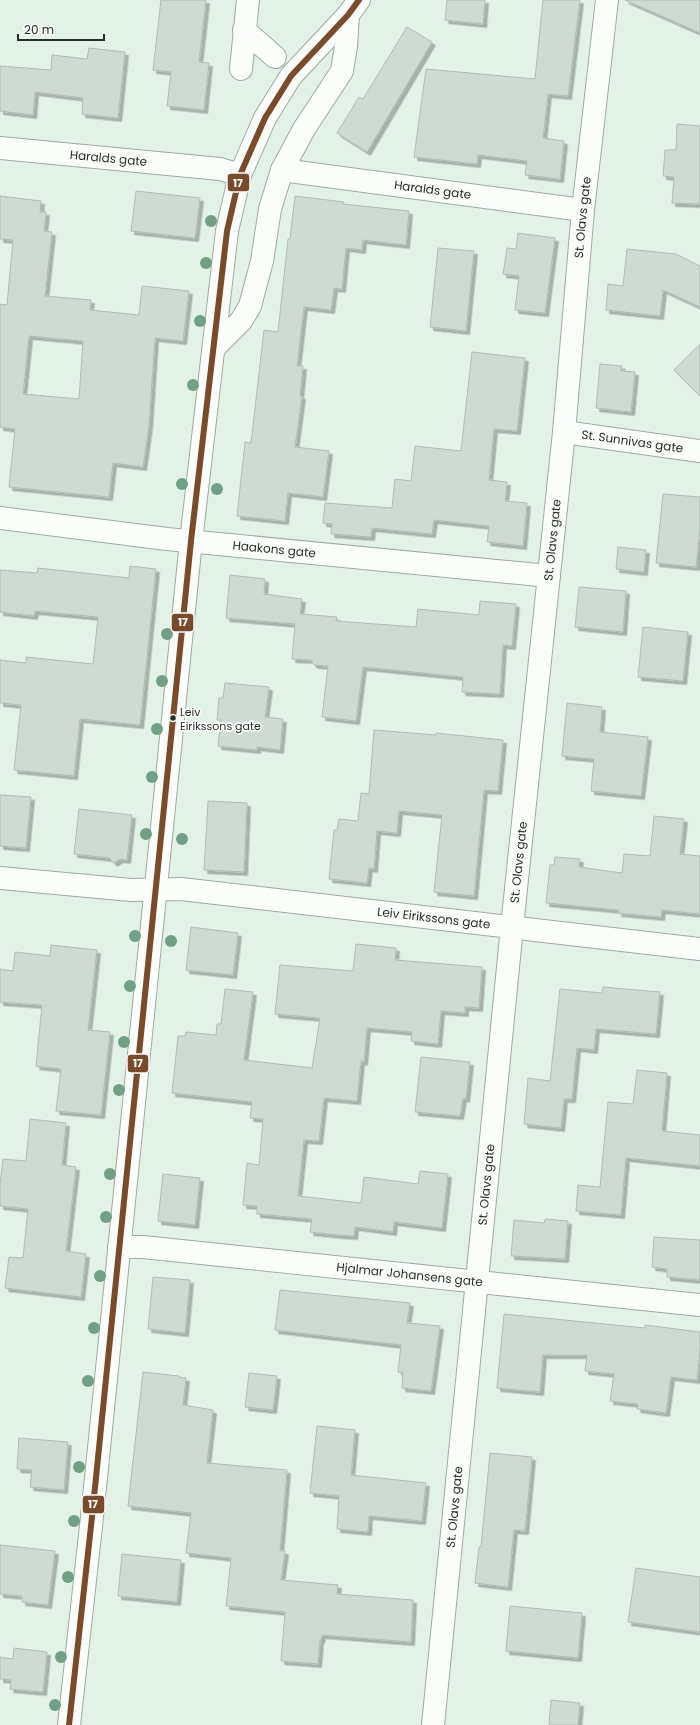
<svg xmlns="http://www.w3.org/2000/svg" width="700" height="1725" font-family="Poppins,sans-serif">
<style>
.building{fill:#cfdad2;stroke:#b0bcb3;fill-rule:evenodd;filter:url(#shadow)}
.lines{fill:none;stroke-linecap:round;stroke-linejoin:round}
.minor-casing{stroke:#9faaa2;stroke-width:24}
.major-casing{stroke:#9faaa2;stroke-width:24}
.minor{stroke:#fbfdfb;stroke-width:22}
.major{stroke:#fbfdfb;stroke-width:22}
.bus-1-casing{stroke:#fdfdfd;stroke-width:9}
.bus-1{stroke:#7a4b2a;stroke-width:6}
.tree{fill:#71a184}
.bus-dot{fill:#252f28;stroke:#fdfdfd;stroke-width:1.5}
.labels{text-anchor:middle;stroke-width:3.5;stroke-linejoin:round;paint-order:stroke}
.bus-label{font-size:11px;fill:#252f28;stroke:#fdfdfd;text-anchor:start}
.street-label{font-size:12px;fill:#252f28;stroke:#fdfdfd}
.line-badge{stroke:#fdfdfd;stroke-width:1.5}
.badge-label{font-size:11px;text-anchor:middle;font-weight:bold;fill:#fff}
</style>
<defs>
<filter id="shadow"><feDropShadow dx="3.5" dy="3.5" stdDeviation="0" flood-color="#0004"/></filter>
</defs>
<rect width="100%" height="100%" fill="#e3f2e7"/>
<g class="building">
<path d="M161,0H206L199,62L209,63L204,110L167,106L171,72L153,70Z"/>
<path d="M447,0H485L483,24L445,20Z"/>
<path d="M543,0H580L568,96L548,94L543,138L564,141L560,179L525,175L527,161L478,155L477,164L414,157L426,69L535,79Z"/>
<path d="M625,0H700V33Z"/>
<path d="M407,27L432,42L367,152L337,133L359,97L363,99Z"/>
<path d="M89,48L125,52L118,118L82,114L83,98L35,92L33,115L0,111V66L51,70L52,55L87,59Z"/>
<path d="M677,124L700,126V204L672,203L674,177L663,176L665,150H676Z"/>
<path d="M136,191L200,198L195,238L131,231Z"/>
<path d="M0,196L41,201L40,212H46L44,231L52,232L45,296L91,300L90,310L139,315L142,286L189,291L183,341L155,338L149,425L143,467L113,463L109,497L9,487L15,429L0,427V304L7,305L13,240L0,239ZM29,336L83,341L79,399L23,394Z"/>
<path d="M295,196L344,202L343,204L409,211L406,245L363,240L362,250L346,248L342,289L334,288L331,310L304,307L297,366H303L300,396H302L295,447L329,451L323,497L288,493L285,521L237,516L245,442L251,443L264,330L278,332L288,239H290Z"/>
<path d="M518,233L555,238L545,313L515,310L519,276L503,274L507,248L516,249Z"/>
<path d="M438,248L474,251L466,331L430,327Z"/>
<path d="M627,249L676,254L700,266V307L663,290L660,316L606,310L608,284L623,286Z"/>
<path d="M700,344V396L674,370Z"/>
<path d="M472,352L525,358L517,431L494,429L489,480L507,482L505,501L527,503L523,546L487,542L489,526L434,520L432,534L372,528L371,537L331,534L332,524L323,523L325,503L392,508L395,479L411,481L415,446L461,451Z"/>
<path d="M600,364L622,366L621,371L635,372L631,412L596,408Z"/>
<path d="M663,494L700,497V529L696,567L656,563Z"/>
<path d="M618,547L646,550L644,572L616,569Z"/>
<path d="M130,566L156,569L140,725L80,719L74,776L14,770L21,705L0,703V660L26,663V657L93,664L98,617L35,611L34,616L0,612V570L37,573L38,568L129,578Z"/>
<path d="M230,575L265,579L264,594L302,599L300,614L337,617L336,621L416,627L418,609L479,615L480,601L516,604L512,646L503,645L500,694L462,692L463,677L363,667L356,721L322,717L328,666L315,665L312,663V660L292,659L295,624L226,618Z"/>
<path d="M579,587L626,591L623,632L575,627Z"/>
<path d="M643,627L688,632L683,681L638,677Z"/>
<path d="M225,683L269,687L265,717L283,719L280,750L257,747V750L218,746L221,720H217L219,698H223Z"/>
<path d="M567,703L602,707L600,732L648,737L641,796L591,791L594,759L562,756Z"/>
<path d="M374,730L436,735V733L503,740L498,791L484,790L474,896L434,892L442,815L399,811L397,833L377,831L374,869L369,868L367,883L329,879L334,830H337L339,819L358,821L361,793L369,794Z"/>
<path d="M0,795L31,797L26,848L0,846Z"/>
<path d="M208,801L247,803L244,872L204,870Z"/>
<path d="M79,809L132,815L127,860L120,859L114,863L109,858L74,854Z"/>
<path d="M654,816L684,819L680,854L700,856V914L662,910L661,917L618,913L619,910L546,903L550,865H554L555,857L580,859L579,867L622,873L624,854L650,856Z"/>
<path d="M191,927L238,933L233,975L186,970Z"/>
<path d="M356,944L396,948L395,960L482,967L479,1008L465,1007V1013L441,1011L438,1044L411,1041L412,1032L367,1028L364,1062L361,1061L357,1101L324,1098L319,1141L304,1140L298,1196L361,1203L364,1177L418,1184L420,1171L448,1174L442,1228L394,1222L393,1232L355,1227L354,1236L339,1235L310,1232L312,1219L257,1214V1206L243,1205L247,1163L259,1165L263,1119L250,1118L252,1102L172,1093L178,1036H185L186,1032L216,1035L217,1024H221L225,989L253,992L244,1060L312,1068L320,1018L275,1014L280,965L353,971Z"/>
<path d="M51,945L97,950L88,1030L110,1032L101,1115L56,1111L61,1069L36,1066L42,1005L0,1002V969L13,971L15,952L50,956Z"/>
<path d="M603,987L660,992L656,1034L596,1029L594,1050L577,1048L572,1099H564L561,1128L524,1124L528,1078L550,1081L560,989L602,993Z"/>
<path d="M421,1057L470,1062L466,1099L463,1098L460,1116L415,1112Z"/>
<path d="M637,1070L667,1073L662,1131L700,1135V1166L626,1158L621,1215L576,1211L578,1185L600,1187L608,1102L633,1104Z"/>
<path d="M30,1119L66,1123L62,1165L76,1167L66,1251L86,1254L81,1297L5,1288L9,1257L23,1258L28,1209L0,1206V1185L3,1159L26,1161Z"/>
<path d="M163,1174L200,1178L195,1225L158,1221Z"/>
<path d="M545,1219L568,1221L565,1259L511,1256L514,1220L544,1223Z"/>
<path d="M654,1237L700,1240V1280L667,1277V1269L652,1267Z"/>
<path d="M153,1277L190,1280L185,1333L148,1329Z"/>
<path d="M280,1290L410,1303L407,1323L440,1326L431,1391L402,1388L403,1373L398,1372L401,1345L275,1330Z"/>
<path d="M504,1314L645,1328V1325L700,1332V1350L697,1380L671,1377L666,1413L637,1409L638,1404L610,1401L614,1374L585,1371L587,1355H543L540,1392L497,1388Z"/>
<path d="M143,1372L179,1376V1377L186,1378L183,1405L213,1410L207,1463L287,1470L280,1551H285L281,1580L338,1585L337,1594L413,1600L411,1642L322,1635L321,1640H320L318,1664L281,1661L285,1612L226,1606L231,1558L186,1553L191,1513L128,1506Z"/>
<path d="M249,1373L277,1376L273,1410L245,1407Z"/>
<path d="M317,1426L355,1430L351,1475L426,1483L422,1521L369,1516L368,1532L337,1529L339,1496L310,1493Z"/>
<path d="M19,1438L68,1442L64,1490L30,1487L32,1470L17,1469Z"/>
<path d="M490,1453L532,1457L525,1531L514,1530L508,1587L475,1583L479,1547H481Z"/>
<path d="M0,1545L55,1551L48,1605L22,1602V1596L0,1594Z"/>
<path d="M122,1554L181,1560L177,1602L118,1596Z"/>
<path d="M636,1568L700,1577V1632L628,1622Z"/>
<path d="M510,1606L582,1613L578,1658L506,1651Z"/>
<path d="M14,1648L47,1652L43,1692L10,1689L11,1680L0,1679V1657L13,1659Z"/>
<path d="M551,1700L580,1703L578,1725H549Z"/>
</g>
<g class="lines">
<defs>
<g id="minor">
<path d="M244,30L275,57"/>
<path d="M241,69L248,0"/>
<path id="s1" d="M0,148L220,169L240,175"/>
<path id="s2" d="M282,170L583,210"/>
<path d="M214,348L241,321L250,306L262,261L270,209L282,170L304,129L342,71L346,46L348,15"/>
<path id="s3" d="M564,432L700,451"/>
<path id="s4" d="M0,518L167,539L549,576"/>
<path id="s5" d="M0,878L131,890L181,889L700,949"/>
<path id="s6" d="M119,1247H143L700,1305"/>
<path id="s7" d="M433,1725L512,927L564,432L583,210L607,0"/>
</g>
<path id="major" d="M69,1725L92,1517L191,541L227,231L240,175L265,118L291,76L348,15L359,0"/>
</defs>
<use href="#minor" class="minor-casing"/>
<use href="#major" class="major-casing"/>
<use href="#minor" class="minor"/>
<use href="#major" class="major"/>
<defs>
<path id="bus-1" d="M69,1725L92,1517L191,541L227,231L240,175L265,118L291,76L348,15L359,0"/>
</defs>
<use href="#bus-1" class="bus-1-casing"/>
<use href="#bus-1" class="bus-1"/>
</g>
<g class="tree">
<circle cx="211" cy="221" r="6"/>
<circle cx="206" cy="263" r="6"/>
<circle cx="200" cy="321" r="6"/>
<circle cx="193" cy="385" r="6"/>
<circle cx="182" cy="484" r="6"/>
<circle cx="217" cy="489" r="6"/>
<circle cx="167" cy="634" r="6"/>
<circle cx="162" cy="681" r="6"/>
<circle cx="157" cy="729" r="6"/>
<circle cx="152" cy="777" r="6"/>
<circle cx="146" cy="834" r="6"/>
<circle cx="182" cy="839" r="6"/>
<circle cx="135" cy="936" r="6"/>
<circle cx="171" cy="941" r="6"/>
<circle cx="130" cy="986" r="6"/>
<circle cx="124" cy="1042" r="6"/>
<circle cx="119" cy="1090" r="6"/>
<circle cx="110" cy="1174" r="6"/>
<circle cx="106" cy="1217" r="6"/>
<circle cx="100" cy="1276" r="6"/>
<circle cx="94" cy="1328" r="6"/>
<circle cx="88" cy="1381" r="6"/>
<circle cx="79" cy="1467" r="6"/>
<circle cx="74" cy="1521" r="6"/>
<circle cx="68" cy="1577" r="6"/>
<circle cx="61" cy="1657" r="6"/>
<circle cx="55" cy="1705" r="6"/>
</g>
<circle class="bus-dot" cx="173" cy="718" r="3.5"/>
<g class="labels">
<g class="bus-label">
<text x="180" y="716">Leiv<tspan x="180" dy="14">Eirikssons gate</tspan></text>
</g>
<g class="street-label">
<text dy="4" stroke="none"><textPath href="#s1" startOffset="109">Haralds gate</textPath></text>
<text dy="4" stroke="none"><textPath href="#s2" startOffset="152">Haralds gate</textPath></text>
<text dy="4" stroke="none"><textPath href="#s7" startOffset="1515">St. Olavs gate</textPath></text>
<text dy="4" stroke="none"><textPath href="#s3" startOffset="69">St. Sunnivas gate</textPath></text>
<text dy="4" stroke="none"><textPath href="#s7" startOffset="1191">St. Olavs gate</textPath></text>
<text dy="4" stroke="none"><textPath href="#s4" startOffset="276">Haakons gate</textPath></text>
<text dy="4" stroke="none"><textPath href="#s7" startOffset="867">St. Olavs gate</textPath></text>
<text dy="4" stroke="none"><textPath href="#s5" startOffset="436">Leiv Eirikssons gate</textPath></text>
<text dy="4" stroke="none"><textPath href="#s7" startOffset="543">St. Olavs gate</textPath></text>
<text dy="4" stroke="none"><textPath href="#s6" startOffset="292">Hjalmar Johansens gate</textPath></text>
<text dy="4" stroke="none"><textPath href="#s7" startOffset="219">St. Olavs gate</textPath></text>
</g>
</g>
<g class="line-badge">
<rect x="227" y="173" width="23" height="19" rx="4" fill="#7a4b2a"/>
<rect x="171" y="613" width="23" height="19" rx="4" fill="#7a4b2a"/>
<rect x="127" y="1054" width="22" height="19" rx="4" fill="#7a4b2a"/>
<rect x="82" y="1495" width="23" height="19" rx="4" fill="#7a4b2a"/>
</g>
<g class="badge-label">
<text x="238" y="187">17</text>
<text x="183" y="626">17</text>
<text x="138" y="1067">17</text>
<text x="93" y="1508">17</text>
</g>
<path d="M18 34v6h86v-6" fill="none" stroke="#252f28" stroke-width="2"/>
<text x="24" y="34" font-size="12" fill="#252f28" stroke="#fdfdfd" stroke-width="3" paint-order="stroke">20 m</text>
</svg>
